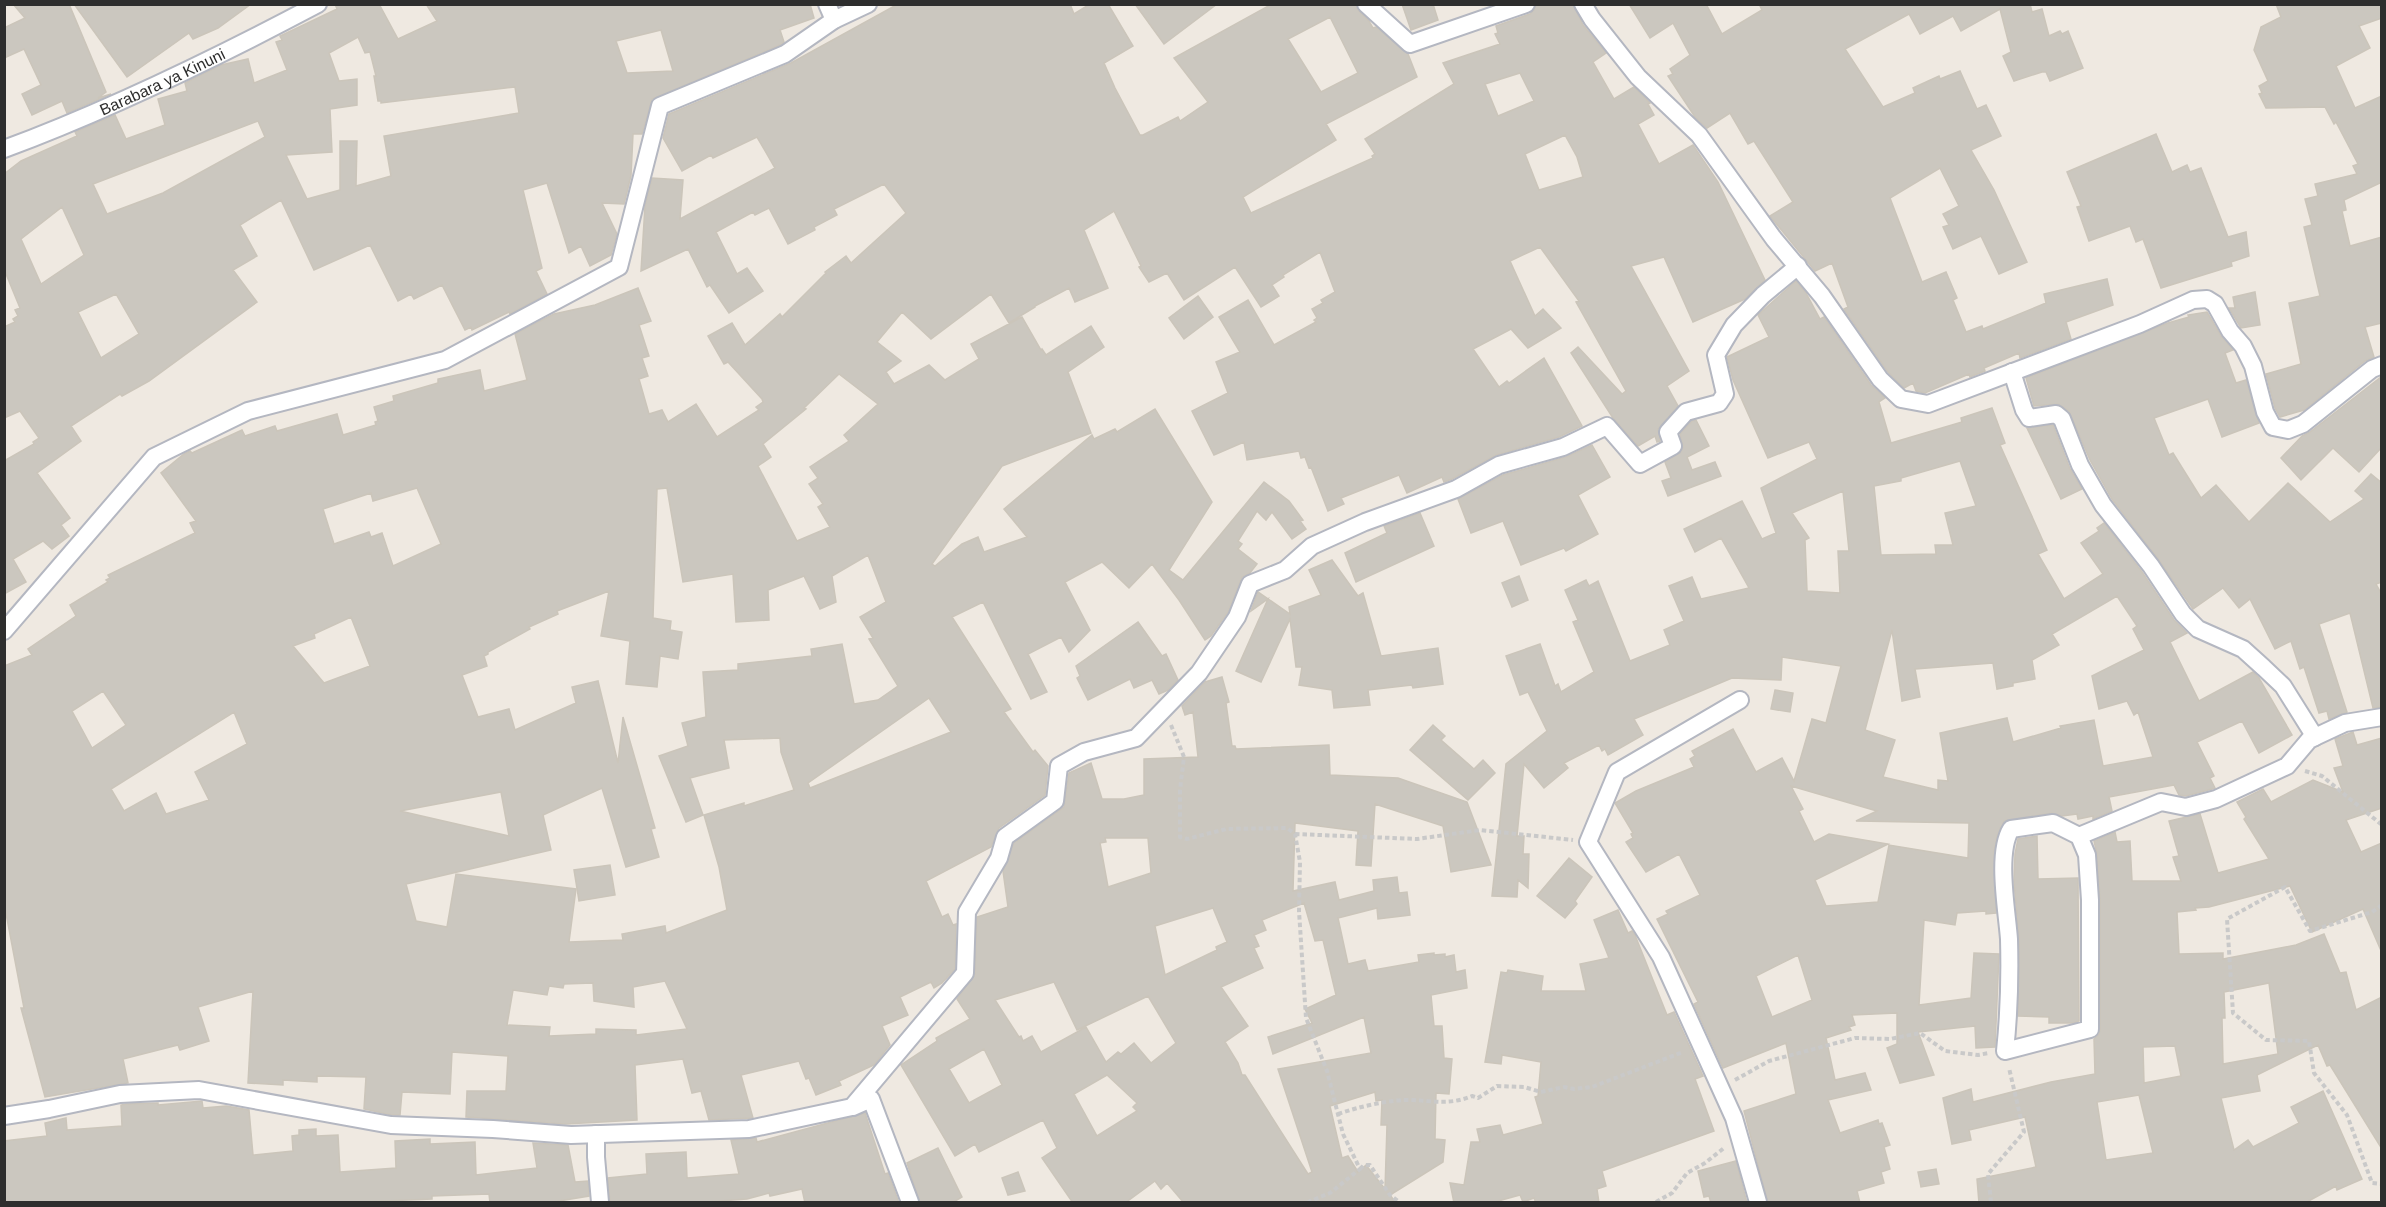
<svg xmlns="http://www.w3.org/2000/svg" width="2386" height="1207" font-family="Arial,sans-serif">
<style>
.building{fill:#cbc7bf;stroke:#cbc5ba;stroke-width:1.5;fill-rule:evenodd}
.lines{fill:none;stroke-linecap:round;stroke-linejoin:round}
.minor-casing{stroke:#b4b7c1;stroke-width:20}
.path{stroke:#c9c9c9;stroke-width:4;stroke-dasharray:4.5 3;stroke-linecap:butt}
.minor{stroke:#fff;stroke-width:16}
.labels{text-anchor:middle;stroke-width:6;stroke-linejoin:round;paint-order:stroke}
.street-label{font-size:16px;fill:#2e2e2e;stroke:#fff}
</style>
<rect width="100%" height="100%" fill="#efe9e1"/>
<g class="building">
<path d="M13,4H69L106,92L98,98L111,94L67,113L62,101L32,115L22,94L41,85L24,49L4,58V28L25,18Z"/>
<path d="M74,4H251L218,28L193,39L189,33L127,77Z"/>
<path d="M335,4H379L398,39L437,21L426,4H810L814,18L780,30L784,42L780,45L652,99L642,134H633L631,176L624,204L602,203L617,234L611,255L590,266L581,246L569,253L547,183L523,190L542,268L536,271L547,294L510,314L509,312L472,330L471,327L465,330L442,285L414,299L411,294L398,301L370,245L314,270L281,200L240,225L257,256L233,270L257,302L149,381L122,396L120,394L71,426L81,441L37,473L70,518L61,525L69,536L52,549L43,541L13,559L26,582L4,594V461L34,444L33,442L39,438L20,411L4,418V327L15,322L13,319L18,316L15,310L20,308L4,269V174L21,161L77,136L75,132L115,115L126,139L165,125L158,99L187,91L185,83L221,65L248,59L254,83L287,70L276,42L282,40L280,36L337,9ZM661,30L673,71L627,73L616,41ZM358,37L365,53L370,52L376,76H374L378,101H381V103L515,87L519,113L384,136L391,176L356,186L357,141H340V190L307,199L286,155L332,152L330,109L357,105V79L339,81L329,53ZM258,121L265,137L163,193L107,214L93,184ZM62,207L84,255L41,284L21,239ZM116,294L139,334L101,358L78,312Z"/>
<path d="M898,4H1070L1074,14L1090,4H1108L1133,46L1104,63L1115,88L1140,135H1143L1178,117L1180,121L1208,102L1174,58L1272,4H1356L1359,11L1369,21L1373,28L1376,27L1408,54L1417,77L1326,124L1336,140L1243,197L1251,213L1373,158L1372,156L1375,154L1365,139L1454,84L1443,63L1500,44L1495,34L1498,33L1496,26L1530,14L1534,10L1536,4H1573L1583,25L1606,53L1593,62L1614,99L1634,87L1650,103L1648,104L1654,115L1638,124L1659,164L1693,145L1718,182L1765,280L1745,299L1693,322L1664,257L1631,266L1689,371L1667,386L1678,406L1658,429L1660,441L1657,442L1655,436L1638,446L1613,418L1571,353L1578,347L1622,394L1626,391L1576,302L1579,301L1540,247L1510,261L1535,316L1543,309L1561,328L1528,348L1511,329L1473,349L1499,387L1507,381L1509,383L1544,358L1582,426L1559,437L1496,455L1452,479L1444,482L1442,477L1407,493L1399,475L1341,498L1344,504L1328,511L1311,467L1309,468L1305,457L1301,458L1299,451L1247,460L1244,442L1214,455L1192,411L1228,393L1216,362L1240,352L1219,317L1248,300L1274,345L1316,322L1314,320L1317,318L1312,309L1323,303L1321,300L1335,292L1320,252L1283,275L1284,277L1272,285L1279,296L1261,307L1235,267L1184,300L1167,273L1149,282L1139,267L1141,266L1114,211L1084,230L1108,288L1075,302L1069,288L1035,306V307L1009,323L991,294L931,339L902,312L877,342L901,361L886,372L894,384L929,365L945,380L979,359L971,344L1022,317L1041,350L1042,349L1046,355L1091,326L1104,347L1068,372L1091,433L1002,466L932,564L935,566L962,544L978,537L984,552L1027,537L1004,509L1092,435L1094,439L1115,429L1117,432L1155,409L1212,502L1169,570L1183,580L1264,482L1289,501L1303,520L1300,521L1306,529L1292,539L1272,512L1266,520L1257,511L1238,541L1242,544L1238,549L1257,564L1250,573L1242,577L1228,612L1211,636L1205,640L1179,600L1152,564L1129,588L1102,562L1065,582L1090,630L1069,652L1061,637L1028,654L1047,692L1031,699L983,602L952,617L1011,709L1004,712L1033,752L1035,750L1048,766L1045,795L999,828L991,847L926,881L942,917L948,914L953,925L956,924L955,969L942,983L934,988L931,982L900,997L908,1015L882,1026L890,1045L874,1065L839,1081L841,1085L816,1095L809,1078L806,1079L799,1061L741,1075L753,1118L709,1120L701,1091L692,1093L683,1059L635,1065L637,1120L565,1124L466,1117L467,1091H506L508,1056L452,1052L450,1094L402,1092L400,1115H392L364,1109L366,1077L317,1076V1082L283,1080V1085L248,1083L253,991L198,1007L209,1041L180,1050L178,1045L123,1059L128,1083L45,1097L21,1008H24L4,903V666L32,655L28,649L76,616L70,605L108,582L106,580L110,578L108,575L195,533L190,523L196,521L161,473L184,454L190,451L192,453L242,430L245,436L275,426L277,431L337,414L343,435L376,425L375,422L378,421L374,407L394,401L393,396L438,383V379L480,370L484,391L527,380L515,334L554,314L595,305L638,288L651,321L639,325L649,356L642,358L648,376L639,379L649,414L662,410L668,422L696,404L717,437L759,410L756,407L763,402L762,399L728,362L724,364L708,336L732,323L745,345L780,314L782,317L826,273L825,272L846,256L851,263L906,213L884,184L834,209L837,215L814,227L815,230L788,244L769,208L755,215L753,212L716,232L737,274L747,268L763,291L729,313L710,285L707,287L688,249L641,271L645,206L652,178L683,180L680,219L775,168L757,137L713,158L711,155L682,171L663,138L669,114L791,63ZM1330,17L1358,73L1321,92L1288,39ZM1520,73L1534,101L1498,116L1485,84ZM1565,135L1577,157L1583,177L1539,190L1525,154ZM839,374L878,404L844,435L849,441L810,467L818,478L809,484L823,504L818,507L830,527L797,541L758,466L771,457L763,444L806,409L804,408ZM417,488L441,544L393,566L382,533L371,537L369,532L334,544L323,509L371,493L373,501ZM667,488L683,582L733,574L736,622L769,620L768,590L804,576L820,609L836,602L832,576L868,555L886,602L860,617L873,638L869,639L898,686L878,700L854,704L842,644L811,649L812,656L738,664V670L703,672L706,717L682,723L688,746L659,756L686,822L703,815L690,778L729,768L724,740L780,738L781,752L794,790L744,806V803L704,815L719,867L727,910L666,933L665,926L622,934L623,940L569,942L576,889L456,874L447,927L416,921L406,884L551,850L543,815L602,788L626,867L659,857L651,829L655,828L623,717L618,763L598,681L572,687L576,703L515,730L509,709L478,717L462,675L487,666L484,656L488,654V652L530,629L529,627L558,614L557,611L609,591L601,636L630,641L626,684L657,687L660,656L678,659L682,632L670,630L671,621L653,618L657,489ZM351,617L370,666L324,683L293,646L315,638L314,634ZM103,691L126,725L92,748L72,711ZM929,698L951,732L810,788L808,783ZM234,712L247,744L195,772L209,800L166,814L156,793L124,811L111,789ZM501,792L509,836L400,811ZM665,981L687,1029L636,1035V1030L596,1029V1034L549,1036L550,1027L507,1025L513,990L547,995L549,986L563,988L564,984L593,983L594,1001L634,1007L633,987Z"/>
<path d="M1135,4H1217L1164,44Z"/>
<path d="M1402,4H1433L1438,20L1411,30Z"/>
<path d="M1629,4H1706L1722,34L1762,10L1759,4H2030L2032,12L2042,9L2049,36L2060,31L2062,34L2068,31L2083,68L2050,81L2046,72H2042L2014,81L2003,56L2011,52L2000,9L1961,31L1953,16L1920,34L1909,14L1845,49L1883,107L1915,93L1913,88L1939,76L1940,79L1960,71L1977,109L1986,105L2001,136L1971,150L1994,190L2027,262L1999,274L1981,236L1953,249L1943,227L1949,225L1943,214L1959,206L1940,168L1890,198L1922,282L1946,272L1957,298L1953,300L1966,332L1982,326L1983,329L2046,303L2044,294L2107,279L2113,305L2066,322L2071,339L2020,358L2019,353L1984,368L1985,371L1970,377L1969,374L1925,393L1916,391L1913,383L1904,388L1888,372L1844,309L1848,307L1832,263L1815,271L1770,216L1793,202L1754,141L1748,144L1730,113L1707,128L1695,117L1668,76L1673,74L1670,69L1690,55L1673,23L1650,38Z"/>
<path d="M2276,4H2382V18L2359,26L2370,48L2336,66L2355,108L2382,96V182L2344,200L2346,210L2342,211L2350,246L2382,237V323L2365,327L2374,357L2365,361L2304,410L2280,417L2275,408L2266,374L2301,364L2289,303L2320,296L2304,227L2312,225L2305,199L2318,196L2315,184L2357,174L2353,166L2358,164L2336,122L2334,124L2325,107L2266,108L2259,94L2262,93L2259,86L2268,81L2254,50L2261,27L2281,17Z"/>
<path d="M2156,134L2172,172L2187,165L2190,172L2201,168L2228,237L2246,232L2249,256L2231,262L2232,266L2161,288L2143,239L2136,242L2130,226L2089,241L2077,207L2081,206L2067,172Z"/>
<path d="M1796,281L1806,293L1820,319L1824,317L1871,385L1885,398L1879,402L1891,443L1962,422L1961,418L1992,408L2005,443L2000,445L2047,550L2038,554L2064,599L2103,574L2081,543L2099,531L2097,528L2104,523L2142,572L2174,620L2187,633L2170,642L2199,701L2253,672L2259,678L2292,735L2259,753L2242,721L2197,742L2214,776L2210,778L2215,788L2212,789L2186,796L2179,795L2174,785L2109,797L2112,811L2093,819V816L2078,819L2077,814L2062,816L2052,813L2004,821L1997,836L1994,852L1996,913L1986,914V911L1957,913L1955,925L1924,920L1919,1005L1971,998L1974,953L1999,954L1995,1047L1976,1048L1975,1026L1918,1032L1934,1075L1900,1083L1887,1048L1897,1044V1013L1852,1015L1855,1025L1849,1027L1851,1030L1826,1038L1835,1080L1865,1073L1871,1090L1828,1100L1840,1133L1878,1120L1879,1124L1882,1123L1890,1145L1884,1147L1890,1169L1881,1172L1884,1183L1857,1191L1860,1203H1768L1744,1111L1796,1094L1786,1043L1723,1068L1694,1004L1698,1002L1657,919L1668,914L1666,911L1700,895L1679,854L1646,872L1626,842L1633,838L1631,834L1633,833L1615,803L1636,791L1694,767L1690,759L1695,756L1692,751L1733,729L1756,772L1782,758L1794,781L1812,719L1826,723L1841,666L1782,657L1781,680L1732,678L1634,719L1643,735L1608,755L1605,749L1602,751L1599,745L1564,763L1568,768L1544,788L1524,764L1517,836H1524L1523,854H1529L1528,888L1518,880L1517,897L1492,896L1506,764L1547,731L1528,692L1520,695L1506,656L1540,644L1555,686L1558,684L1561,692L1594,672L1573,622L1578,620L1565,590L1586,580L1589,586L1598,581L1630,661L1670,645L1664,630L1684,621L1669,586L1692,577L1701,599L1749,588L1721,538L1695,552L1684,529L1742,501L1762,539L1776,533L1761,488L1817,459L1809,442L1768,458L1733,380L1727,357L1769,337L1758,315ZM1960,461L1976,506L1945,513L1953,545H1935L1936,554L1881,555L1874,486L1901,481V478ZM1843,491L1849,551H1838L1840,593L1807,591L1805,540L1809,538L1792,513ZM2117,596L2137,626L2133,629L2144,650L2092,676L2099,709L2127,701L2134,715L2138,712L2153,757L2103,766L2094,720L2060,726L2061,728L2013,742L2007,718L1940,733L1948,781L1938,780V790L1883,777L1895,740L1865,730L1892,630L1902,701L1920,697L1915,669L1993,663L1997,689L2013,686V683L2035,679L2032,660L2059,645L2052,634ZM1791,786L1877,811L1856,821L1969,823L1968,858L1889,845L1878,902L1826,906L1815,880L1888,844L1829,834L1814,842L1799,811L1803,809ZM1798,955L1812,1000L1772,1017L1756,976Z"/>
<path d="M2255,292L2260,325L2241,328L2229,308H2235L2233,297Z"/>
<path d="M1198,296L1213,317L1184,339L1169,318Z"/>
<path d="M2207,312L2221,336L2233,350L2225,353L2236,383L2246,380L2259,423L2222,437L2208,399L2154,418L2169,455L2173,453L2201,498L2216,485L2249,522L2288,483L2330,522L2364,499L2355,491L2371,474L2382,483V582L2376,584L2382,595V707L2373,708L2350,613L2319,624L2347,712L2329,719L2327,711L2319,713L2304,667L2300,669L2291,641L2275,649L2250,599L2239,608L2223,588L2193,609L2159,560L2112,499L2090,460L2069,411L2058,404L2034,406L2026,378L2168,323L2189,317L2188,315Z"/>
<path d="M2381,377L2382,447L2359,472L2333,448L2301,480L2281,458L2302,436L2310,432Z"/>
<path d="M1696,420L1709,446L1687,457L1692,470L1715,462L1721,476L1668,496L1662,481L1671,478L1665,462L1681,452L1683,447L1680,434L1692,421Z"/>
<path d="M2053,425L2070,469L2082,489L2061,499L2027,428Z"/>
<path d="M1592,445L1610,477L1578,495L1598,534L1566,551L1564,548L1521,565L1503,521L1471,533L1458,499L1503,475L1566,457Z"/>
<path d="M1420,513L1434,546L1356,582L1345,553L1387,533L1384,526Z"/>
<path d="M1332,560L1358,596L1363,593L1381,656L1438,648L1443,684L1413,688L1412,685L1368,690L1370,705L1334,708L1332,690L1299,685L1302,667H1296L1290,619L1261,682L1236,671L1268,599L1251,611L1258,592L1290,614L1289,607L1321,595L1309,570Z"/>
<path d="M1519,576L1528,600L1512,607L1502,583Z"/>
<path d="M1138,622L1162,656L1166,654L1178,680L1168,690L1159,694L1152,680L1134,688L1130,679L1088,700L1077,678L1080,676L1076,666Z"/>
<path d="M1222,677L1229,702L1226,703L1232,746H1235L1236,749L1329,745L1330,775L1398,778L1467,802L1491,865L1451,872L1443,826L1375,804L1371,866L1356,865L1358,831L1295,823L1293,891L1335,882L1339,900L1374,891L1373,880L1397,877L1399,893L1407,892L1410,915L1378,919L1377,908L1338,918L1348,964L1365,960L1368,971L1419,962L1418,955L1434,953V955L1445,954V957L1454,955L1456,972L1465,970L1467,988L1431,995L1434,1026H1442L1444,1058L1452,1059L1449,1094L1436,1093L1435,1139L1445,1140L1443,1162L1390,1195L1396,1203H1184L1167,1183L1161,1189L1155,1181L1125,1203H1073L1042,1158L1057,1148L1043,1120L979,1152L975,1144L955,1156L901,1065L937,1041L936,1038L970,1019L957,999L975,974L977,917L1008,907L1003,871L1014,843L1064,807L1069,773L1091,763L1102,799H1124L1144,795V759L1198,757L1193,712L1185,715L1182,706L1205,682ZM1105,838H1148L1151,873L1108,887L1100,843L1106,842ZM1304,903L1315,941L1323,940L1336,995L1305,1009L1312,1023L1268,1037L1273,1054L1364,1017L1371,1053L1278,1069L1312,1172L1308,1174L1245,1075H1242L1238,1063L1225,1042L1248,1026L1221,987L1263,968L1254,948L1259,946L1254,935L1266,930L1262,920ZM1213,908L1227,942L1216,947L1217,950L1165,975L1155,926ZM1054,982L1077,1030L1148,996L1176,1043L1151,1063L1134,1043L1121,1054L1118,1052L1106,1062L1086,1027L1041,1052L1032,1036L1023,1041L1021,1036L1019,1037L995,1000ZM984,1049L1002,1085L969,1103L949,1069ZM1107,1075L1137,1103L1133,1107L1137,1111L1097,1136L1074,1094ZM1375,1092L1376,1101L1382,1100L1381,1125H1387L1385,1189L1366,1165L1358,1172L1348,1156L1342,1158L1330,1106Z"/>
<path d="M1775,690L1793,693L1790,712L1771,709Z"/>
<path d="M1433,725L1445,736L1441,740L1474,769L1483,760L1495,773L1468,800L1410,750Z"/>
<path d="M2353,732L2357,745L2382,738V808L2346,820L2361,852L2382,843V953L2363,909L2312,932L2290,886L2209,907L2195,908L2196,910L2177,912L2179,954L2223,953V959L2296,945L2324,934L2340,973L2346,972L2356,1010L2382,997V1149L2330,1065L2327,1066L2318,1045L2257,1075L2260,1091L2221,1098L2234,1150L2248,1140L2253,1147L2299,1123L2291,1107L2323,1091L2362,1179L2337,1190L2336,1186L2305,1203H1979L1977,1179L2036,1167L2025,1117L1969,1130L1971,1140L1952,1144L1943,1098L1971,1089L1973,1102L2051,1082L2095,1074L2094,1039L2099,1034L2100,1029V900L2097,854L2094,841L2115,832L2117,842L2130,841L2132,881H2181L2173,857L2179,856L2169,821L2200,814L2218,873L2269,859L2244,819L2246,817L2237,802L2263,789L2271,802L2313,780L2343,792L2334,768L2343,766L2335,739ZM2269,983L2278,1054L2223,1064L2222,1018H2225L2224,992ZM2175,1046L2181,1076L2144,1083L2143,1047ZM2139,1095L2153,1153L2106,1160L2097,1102Z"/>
<path d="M2037,836L2038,879L2078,878L2079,1021L2073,1023H2049V1017L2018,1016L2019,939L2014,882L2015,854L2018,839Z"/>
<path d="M1569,858L1592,877L1575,901L1577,904L1565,918L1537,896Z"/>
<path d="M610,865L615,895L579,901L574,870Z"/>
<path d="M1618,910L1628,933L1632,931L1635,935L1667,1015L1674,1012L1703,1076L1695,1079L1714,1131L1602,1171L1606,1186L1597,1189L1599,1203H1536L1534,1198L1523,1202L1520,1195L1491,1203H1454L1450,1183L1464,1185L1471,1142H1480L1477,1129L1500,1125L1503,1135L1543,1124L1535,1097L1538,1096L1541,1062L1502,1055L1501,1064L1485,1062L1501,972L1507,973L1508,970L1543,976L1541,991H1586L1580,964L1609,958L1594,920Z"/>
<path d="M202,1101L203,1108L226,1106L249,1110L253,1155L293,1151L292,1136L299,1135V1130L316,1129V1136L338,1135L340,1172L396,1168L395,1141L430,1139V1144L475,1142L476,1175L537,1168L533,1143L568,1145L575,1182L588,1181L589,1196L547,1203H490L489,1194L432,1196V1199L336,1203H4V1141L47,1136L45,1123L66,1118L67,1130L122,1126L121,1105L126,1104L158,1103V1105Z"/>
<path d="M865,1113L885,1174L888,1173L899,1203H805L802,1189L770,1196L769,1193L747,1199L692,1203H610L608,1178L647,1174L646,1154L686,1152L687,1178L739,1174L731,1140L756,1138L757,1142Z"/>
<path d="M938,1148L962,1197L952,1203H920L907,1163Z"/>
<path d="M1736,1161L1747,1203H1711L1709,1196L1704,1197L1698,1171Z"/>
<path d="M1936,1169L1939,1184L1921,1187L1918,1172Z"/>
<path d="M1018,1172L1025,1191L1008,1195L1002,1178Z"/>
</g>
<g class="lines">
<defs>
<g id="minor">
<path d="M827,4L834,20"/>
<path d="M1366,4L1410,44L1526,4"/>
<path d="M1583,4L1592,19L1638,77L1699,135L1774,239L1822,296L1880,379L1901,399L1928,404L2140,324L2193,300L2207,299L2215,304L2230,331L2243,346L2253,366L2265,412L2273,427L2288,430L2303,424L2372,369L2382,365"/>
<path id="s1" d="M4,149C112,109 216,58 318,4"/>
<path d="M2012,372L2024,410L2029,418L2056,414L2062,419L2080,465L2103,505L2151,566L2183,614L2198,629L2243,649L2264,668L2283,686L2315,737"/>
<path d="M4,631L154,457L248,411L445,360L619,267L660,106L785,54L834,20L868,4"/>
<path d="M1740,700L1617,772L1588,842L1661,957L1734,1118L1758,1202"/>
<path d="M2079,836L2053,823L2011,829C1996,853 2007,911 2009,939C2010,976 2009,1014 2005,1051L2090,1029V900L2087,855L2079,836L2161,802L2186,807L2216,799L2287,766L2309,740L2315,737L2345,723L2382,717"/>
<path d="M853,1107L871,1099L910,1202"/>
<path d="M4,1116L49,1109L120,1094L199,1090L391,1125L493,1129L571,1135L749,1129L852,1107L965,973L967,912L999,858L1005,837L1055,801L1059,766L1084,752L1136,738L1199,673L1237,617L1250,584L1285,570L1312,546L1365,522L1456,489L1499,465L1563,447L1607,426L1640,464L1673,446L1668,432L1686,412L1719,403L1725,394L1716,355L1734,325L1763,295L1798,266"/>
<path d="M596,1134V1157L600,1202"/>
</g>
</defs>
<use href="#minor" class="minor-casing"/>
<g class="path">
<path d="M1171,725L1184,757L1180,790V837L1187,839L1226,829L1287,828L1295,834L1300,862L1299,911L1306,1018L1327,1071L1343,1134L1360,1169L1330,1193L1308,1202"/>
<path d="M2305,771L2322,776L2382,825"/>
<path d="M1295,834L1417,839L1480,830L1573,840"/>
<path d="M2382,905L2372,912L2310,931L2285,887L2227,919L2233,1013L2266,1040L2309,1041L2314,1073L2347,1115L2372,1183L2382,1184"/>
<path d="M1735,1080L1769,1061L1855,1038L1890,1039L1920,1033L1945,1051L1978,1055L1989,1053"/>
<path d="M1338,1114C1358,1107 1391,1099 1412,1100C1436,1101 1450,1105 1472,1096L1478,1098L1497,1086L1524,1087L1541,1092L1564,1087L1574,1089L1592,1087L1683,1052"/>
<path d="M1360,1169L1364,1165H1370L1390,1195L1399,1202"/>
<path d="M1656,1202L1672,1193L1687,1173L1705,1163L1724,1148"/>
<path d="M1991,1202L1988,1174L2024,1132L2009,1068"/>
</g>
<use href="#minor" class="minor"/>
</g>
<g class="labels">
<g class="street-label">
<text dy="6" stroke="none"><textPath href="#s1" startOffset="172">Barabara ya Kinuni</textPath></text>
</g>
</g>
<rect width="2386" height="1207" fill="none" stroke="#2e2e2e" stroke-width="12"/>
</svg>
